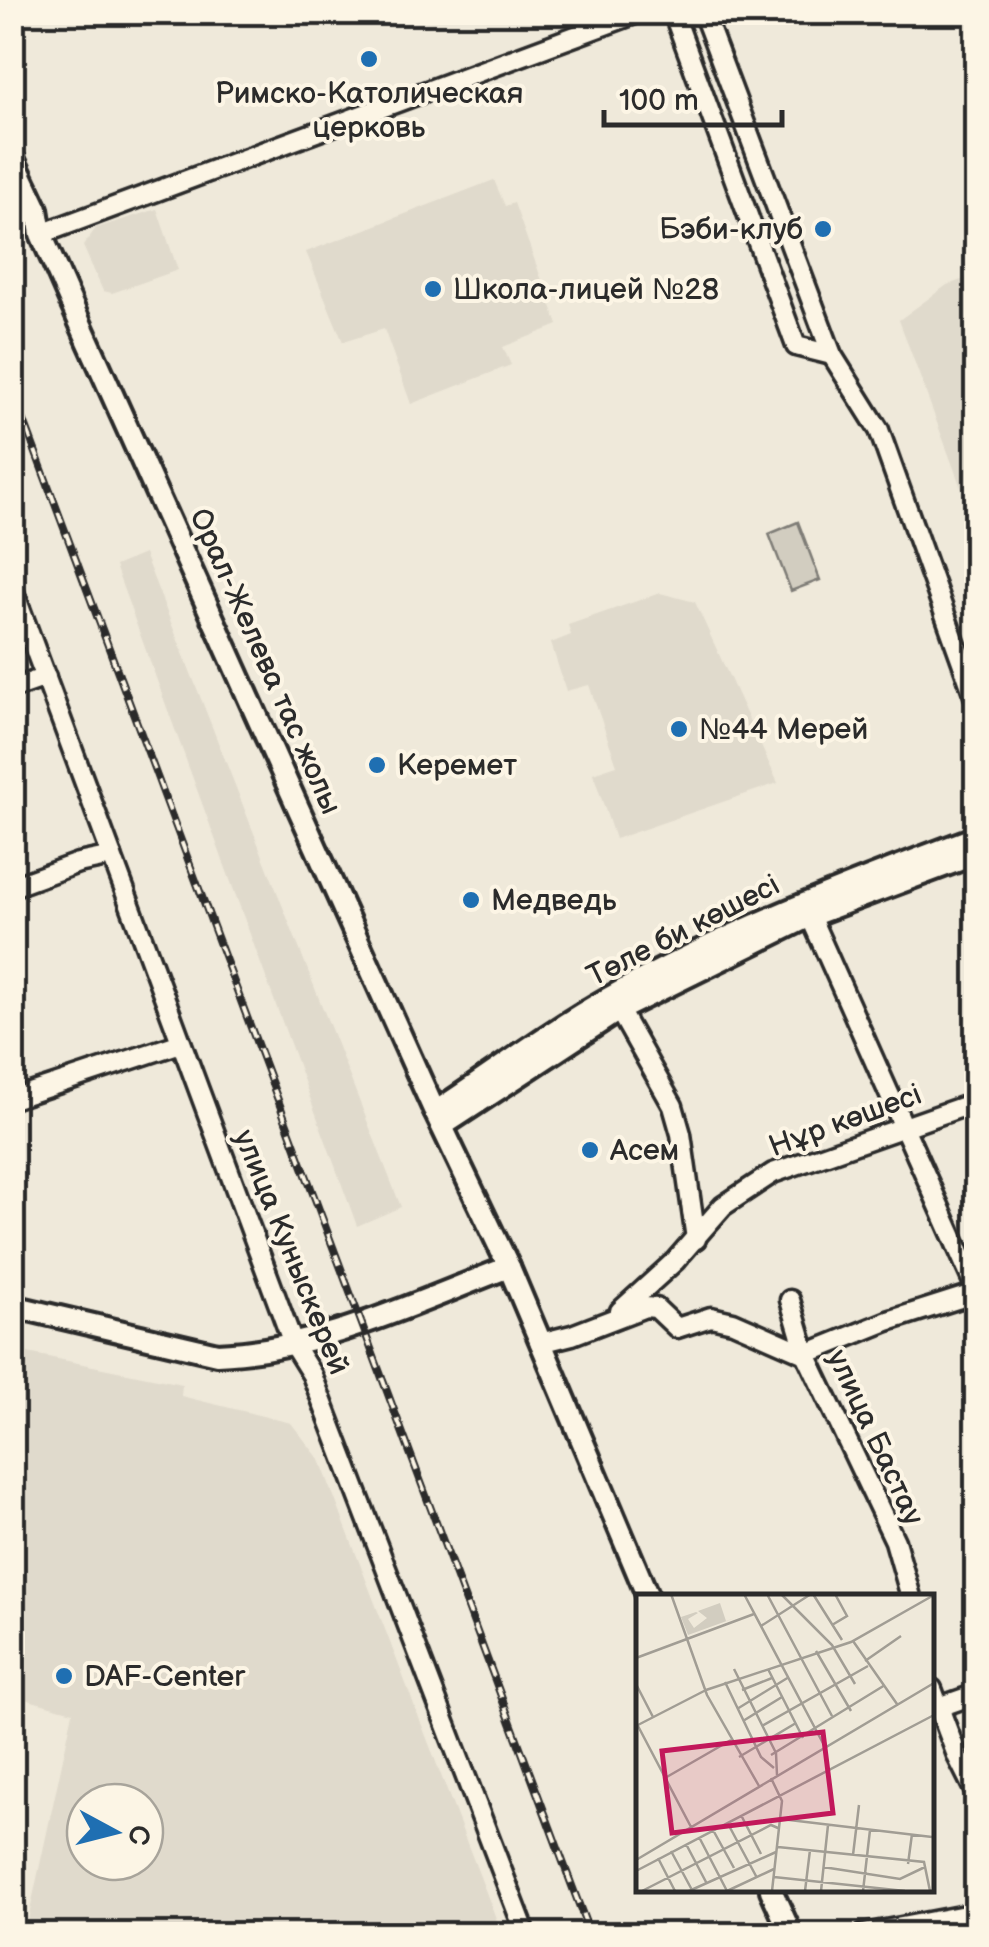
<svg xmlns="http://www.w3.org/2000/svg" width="989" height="1947" font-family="'Balsamiq Sans',sans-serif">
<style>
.built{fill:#e0dacc;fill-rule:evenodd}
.green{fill:#d2cdc0;stroke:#7e7c76;stroke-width:2.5}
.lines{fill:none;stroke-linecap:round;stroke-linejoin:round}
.minor-casing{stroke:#2b2b2b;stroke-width:25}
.major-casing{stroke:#2b2b2b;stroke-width:28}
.minor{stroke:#fcf5e5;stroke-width:18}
.major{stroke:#fcf5e5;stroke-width:20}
.rail-casing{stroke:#2b2b2b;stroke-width:8}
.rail{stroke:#fcf5e5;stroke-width:4;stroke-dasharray:11;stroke-linecap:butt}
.poi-dot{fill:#1f6fb2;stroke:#fcf5e5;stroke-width:4}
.labels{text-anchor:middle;stroke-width:8;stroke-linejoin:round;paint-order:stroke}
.poi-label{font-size:30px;fill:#2b2b2b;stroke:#fcf5e5;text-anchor:start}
.street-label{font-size:30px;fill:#2b2b2b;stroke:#fcf5e5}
.inset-road{fill:none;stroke:#a19d94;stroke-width:2.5}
.view{fill:#c2185b;fill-opacity:0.15;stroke:#c2185b;stroke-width:5}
.inset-edge{fill:none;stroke:#2b2b2b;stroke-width:5}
</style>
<rect width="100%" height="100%" fill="#efe9da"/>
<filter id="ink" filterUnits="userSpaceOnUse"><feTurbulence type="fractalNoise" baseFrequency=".01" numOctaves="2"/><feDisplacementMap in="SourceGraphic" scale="20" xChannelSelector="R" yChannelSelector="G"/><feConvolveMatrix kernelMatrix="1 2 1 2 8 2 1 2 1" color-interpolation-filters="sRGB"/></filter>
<g filter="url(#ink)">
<g class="built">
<path d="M494,180L505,206L514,203L558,325L503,347L511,365L411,404L384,329L343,342L306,252Z"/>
<path d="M157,209L178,270L112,293L103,291L83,246L96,228Z"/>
<path d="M976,275V528L899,320L947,285Z"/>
<path d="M144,554L401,1207L357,1226L115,566Z"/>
<path d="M660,593L695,602L778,783L615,839L593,773L617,765L589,685L566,691L551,643L571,635L568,625Z"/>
<path d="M13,1350L182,1384L181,1396L291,1423L320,1460L502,1934H25L73,1712L13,1696ZM145,1802V1862H85V1802Z"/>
</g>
<path class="green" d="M798,522L820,580L791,591L769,534Z"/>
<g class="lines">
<defs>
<g id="minor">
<path d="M673,12L796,346L832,355"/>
<path d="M703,12L832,355L879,430L976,701"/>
<path d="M41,234L640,12"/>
<path d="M12,587L294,1346L312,1375L526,1934"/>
<path d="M12,689L46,677"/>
<path d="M12,887L78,863L112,856"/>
<path d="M806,907L976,1289"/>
<path d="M619,1010L673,1106L681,1134L696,1239"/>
<path d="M12,1099L181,1043"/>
<path d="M790,1300L806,1354L895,1541L911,1597"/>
<path d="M620,1311L675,1261L723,1206L773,1173L976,1102"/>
<path d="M540,1343L572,1335L645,1307L656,1308L677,1328L711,1317L733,1322L806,1354L888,1321L976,1293"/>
<path d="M932,1689L958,1758L976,1794"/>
<path d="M939,1707L976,1694"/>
<path d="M864,1934L976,1913"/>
</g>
<g id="major">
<path d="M12,156L37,209L41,234L76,314L435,1112L509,1267L648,1597"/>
<path d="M435,1112C492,1075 548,1032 607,999C725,932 850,884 976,837"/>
<path d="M442,1126L619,1010L810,916L976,854"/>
<path d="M12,1306L217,1354C319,1350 414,1303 509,1267"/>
<path d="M771,1890L791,1934"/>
</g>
</defs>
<use href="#minor" class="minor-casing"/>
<use href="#major" class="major-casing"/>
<use href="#minor" class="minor"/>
<use href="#major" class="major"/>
<defs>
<path id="rail" d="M12,389L590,1934"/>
</defs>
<use href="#rail" class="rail-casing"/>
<use href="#rail" class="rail"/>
</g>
</g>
<g class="poi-dot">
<circle cx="369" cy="59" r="10"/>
<circle cx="823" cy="229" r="10"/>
<circle cx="433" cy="289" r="10"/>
<circle cx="679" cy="729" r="10"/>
<circle cx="377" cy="765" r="10"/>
<circle cx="471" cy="900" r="10"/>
<circle cx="590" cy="1150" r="10"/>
<circle cx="64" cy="1676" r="10"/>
</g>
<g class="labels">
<g class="poi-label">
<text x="369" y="103" text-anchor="middle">Римско-Католическая<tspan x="369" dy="34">церковь</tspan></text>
<text x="803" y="239" text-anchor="end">Бэби-клуб</text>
<text x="453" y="299">Школа-лицей №28</text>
<text x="699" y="739">№44 Мерей</text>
<text x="397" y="775">Керемет</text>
<text x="491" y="910">Медведь</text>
<text x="610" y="1160">Асем</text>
<text x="84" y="1686">DAF-Center</text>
</g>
<g class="street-label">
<text transform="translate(266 661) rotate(66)" y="10">Орал-Желева тас жолы</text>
<text transform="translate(683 930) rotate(-27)" y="10">Төле би көшесі</text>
<text transform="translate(845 1120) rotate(-20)" y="10">Нұр көшесі</text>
<text transform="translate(292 1252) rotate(68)" y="10">улица Куныскерей</text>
<text transform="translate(876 1437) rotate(65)" y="10">улица Бастау</text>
</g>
</g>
<g transform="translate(636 1594)">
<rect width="298" height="298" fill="#efe9da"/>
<path d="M84,9L90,27L99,24L52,41L45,23L60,18L62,19L52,25L58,34L71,24L62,17Z" fill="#d2cdc0"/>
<path class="inset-road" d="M35,0L71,101L123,192M108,0L189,153M131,0L196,122M145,0L196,51L219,90M177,0L206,46M196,31L211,22L199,0M125,32L175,0M217,47L261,110M180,57L215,117M0,64L118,20M229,67L265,42M98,75L140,159L141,181M132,75L167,144M89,88L125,163L138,174M0,90L17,123M70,96L215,48L298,1M106,96L136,84M101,115L153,83M107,127L146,103M0,132L70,96M2,132L55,233M126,132L232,72M135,161L249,91M103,163L160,129M29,184L95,146M135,184L146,207L136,297M105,221L125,260M145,225L296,243M91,228L120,282M77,236L98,274M63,243L91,297M50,250L70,288M142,253L288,268L294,297M35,257L56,296M217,261L223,211M22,264L39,297M0,266L298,89M272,270L276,240M187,273L264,285L289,273M0,277L298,121M138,283L269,297M6,297L135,231L142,234M53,297L140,258M91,297L138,275M169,297L174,256M185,297L192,231M227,297L234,236"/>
<path class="view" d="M187,138L197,219L36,239L26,157Z"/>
<rect width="298" height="298" class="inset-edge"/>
</g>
<rect width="989" height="1947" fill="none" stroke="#fcf5e5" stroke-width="50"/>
<rect x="25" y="25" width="939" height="1897" fill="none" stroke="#2b2b2b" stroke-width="4" filter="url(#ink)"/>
<g transform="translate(115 1832) rotate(97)"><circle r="48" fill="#fcf5e5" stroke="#a8a49b" stroke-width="2.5"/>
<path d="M0-8L18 38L0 25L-18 38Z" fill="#1f6fb2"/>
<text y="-15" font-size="28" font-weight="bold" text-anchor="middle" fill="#2b2b2b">С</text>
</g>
<path d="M604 110v15h178v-15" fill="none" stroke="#2b2b2b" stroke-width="5"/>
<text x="619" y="110" font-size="30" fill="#2b2b2b" stroke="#fcf5e5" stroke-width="8" paint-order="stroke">100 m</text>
</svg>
